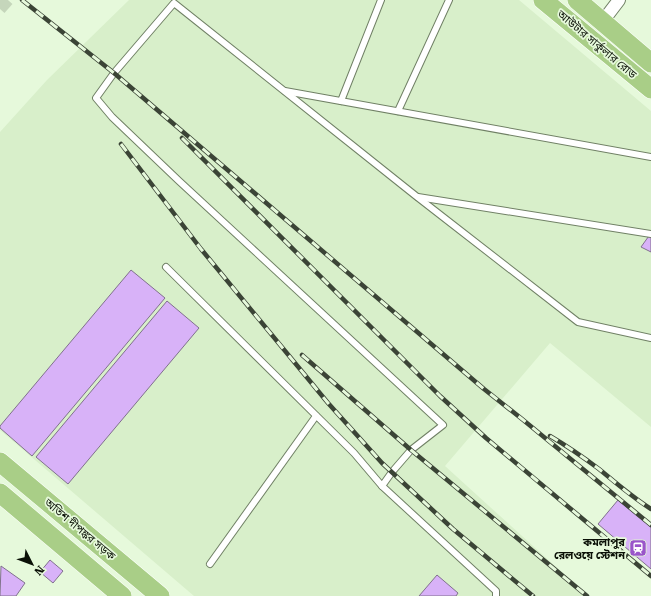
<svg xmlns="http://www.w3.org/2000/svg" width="651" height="596" font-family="'Roboto Serif','Noto Sans Bengali',serif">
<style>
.built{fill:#d8efca}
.building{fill:#d8b2f8;stroke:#80718d}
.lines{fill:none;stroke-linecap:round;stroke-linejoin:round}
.minor-tunnel{stroke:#c5d6bb;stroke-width:12;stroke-dasharray:12 6;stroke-linecap:butt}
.service-casing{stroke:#708065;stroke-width:8}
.minor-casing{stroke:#708065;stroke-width:14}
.primary-casing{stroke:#fff;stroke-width:20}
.service{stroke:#fff;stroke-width:6}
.minor{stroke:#fff;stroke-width:12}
.primary{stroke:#a9ce87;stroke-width:19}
.rail-casing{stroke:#3b4436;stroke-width:4.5}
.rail{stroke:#e6f9db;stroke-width:3;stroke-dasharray:9;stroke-linecap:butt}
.labels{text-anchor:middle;stroke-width:3.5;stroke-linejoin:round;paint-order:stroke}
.street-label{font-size:11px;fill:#0b1107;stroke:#e6f9db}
.poi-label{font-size:11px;font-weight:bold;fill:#0b1107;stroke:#e6f9db;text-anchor:end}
</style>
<rect width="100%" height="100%" fill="#e6f9db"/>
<path class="built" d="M129,0H519L651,111V427L550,343L445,466L588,596H194L0,430V132L47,80Z"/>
<g class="building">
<path d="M651,233V252L641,247Z"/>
<path d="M131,270L165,298L32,456L0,428V426Z"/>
<path d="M167,301L199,328L68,484L36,457Z"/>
<path d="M618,500L651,527V569L598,524Z"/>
<path d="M50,560L63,571L53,583L40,572Z"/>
<path d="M1,566L25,583L16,596H0Z"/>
<path d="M437,575L458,593L456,596H419Z"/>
</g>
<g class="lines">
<path class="minor-tunnel" d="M0,9L8,0"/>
<defs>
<g id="service">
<path d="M285,91L651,157"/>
<path d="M341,101L381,0"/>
<path d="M398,111L449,0"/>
<path d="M418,197L651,234"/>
<path d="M166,267L354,453L382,486L392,472L411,450L443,425L179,181L112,117L96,98L114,73L174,3L416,196L578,322L651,338"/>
<path d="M382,486L496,591V596"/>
<path d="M210,564L316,416"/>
</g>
<path id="minor" d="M603,21L619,0"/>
<g id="primary">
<path d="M543,0L651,89"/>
<path d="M577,0L651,63"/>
<path d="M0,462L160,596"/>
<path d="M0,493L122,596"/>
</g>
</defs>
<use href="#service" class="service-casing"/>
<use href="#minor" class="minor-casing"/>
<use href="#primary" class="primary-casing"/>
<use href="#service" class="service"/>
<use href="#minor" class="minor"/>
<use href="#primary" class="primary"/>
<defs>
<g id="rail">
<path d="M22,0L114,73L484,389L522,419L651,525"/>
<path d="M182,138L440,396L486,438L651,576"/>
<path d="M121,144L201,249L328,403L382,463L453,529L533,596"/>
<path d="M302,355L411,450L587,596"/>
<path d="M550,436C567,446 583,457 599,469C616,483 632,497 651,509"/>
</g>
</defs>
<use href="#rail" class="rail-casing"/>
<use href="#rail" class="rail"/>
</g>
<defs>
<symbol id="station-square" viewBox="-11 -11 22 22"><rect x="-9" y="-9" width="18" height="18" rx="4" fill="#9a55ca" stroke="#e6f9db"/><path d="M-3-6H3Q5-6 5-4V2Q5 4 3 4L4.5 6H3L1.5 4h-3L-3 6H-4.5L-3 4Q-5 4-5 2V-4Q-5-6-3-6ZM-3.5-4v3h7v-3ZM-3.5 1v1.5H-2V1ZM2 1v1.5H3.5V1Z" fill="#fff"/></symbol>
</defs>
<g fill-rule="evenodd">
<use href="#station-square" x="628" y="538" width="20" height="20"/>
</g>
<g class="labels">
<g class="street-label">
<text transform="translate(597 44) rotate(40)" y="4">আউটার সার্কুলার রোড</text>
<text transform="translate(80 529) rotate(40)" y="4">অতিশ দীপঙ্কর সড়ক</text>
</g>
<g class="poi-label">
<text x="625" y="546">কমলাপুর<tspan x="625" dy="13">রেলওয়ে স্টেশন</tspan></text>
</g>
</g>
<g transform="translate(32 564) rotate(132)" stroke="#e6f9db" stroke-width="3" paint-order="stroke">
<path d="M0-3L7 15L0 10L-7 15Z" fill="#0b1107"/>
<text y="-6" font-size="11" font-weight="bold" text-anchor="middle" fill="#0b1107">N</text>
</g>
</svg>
